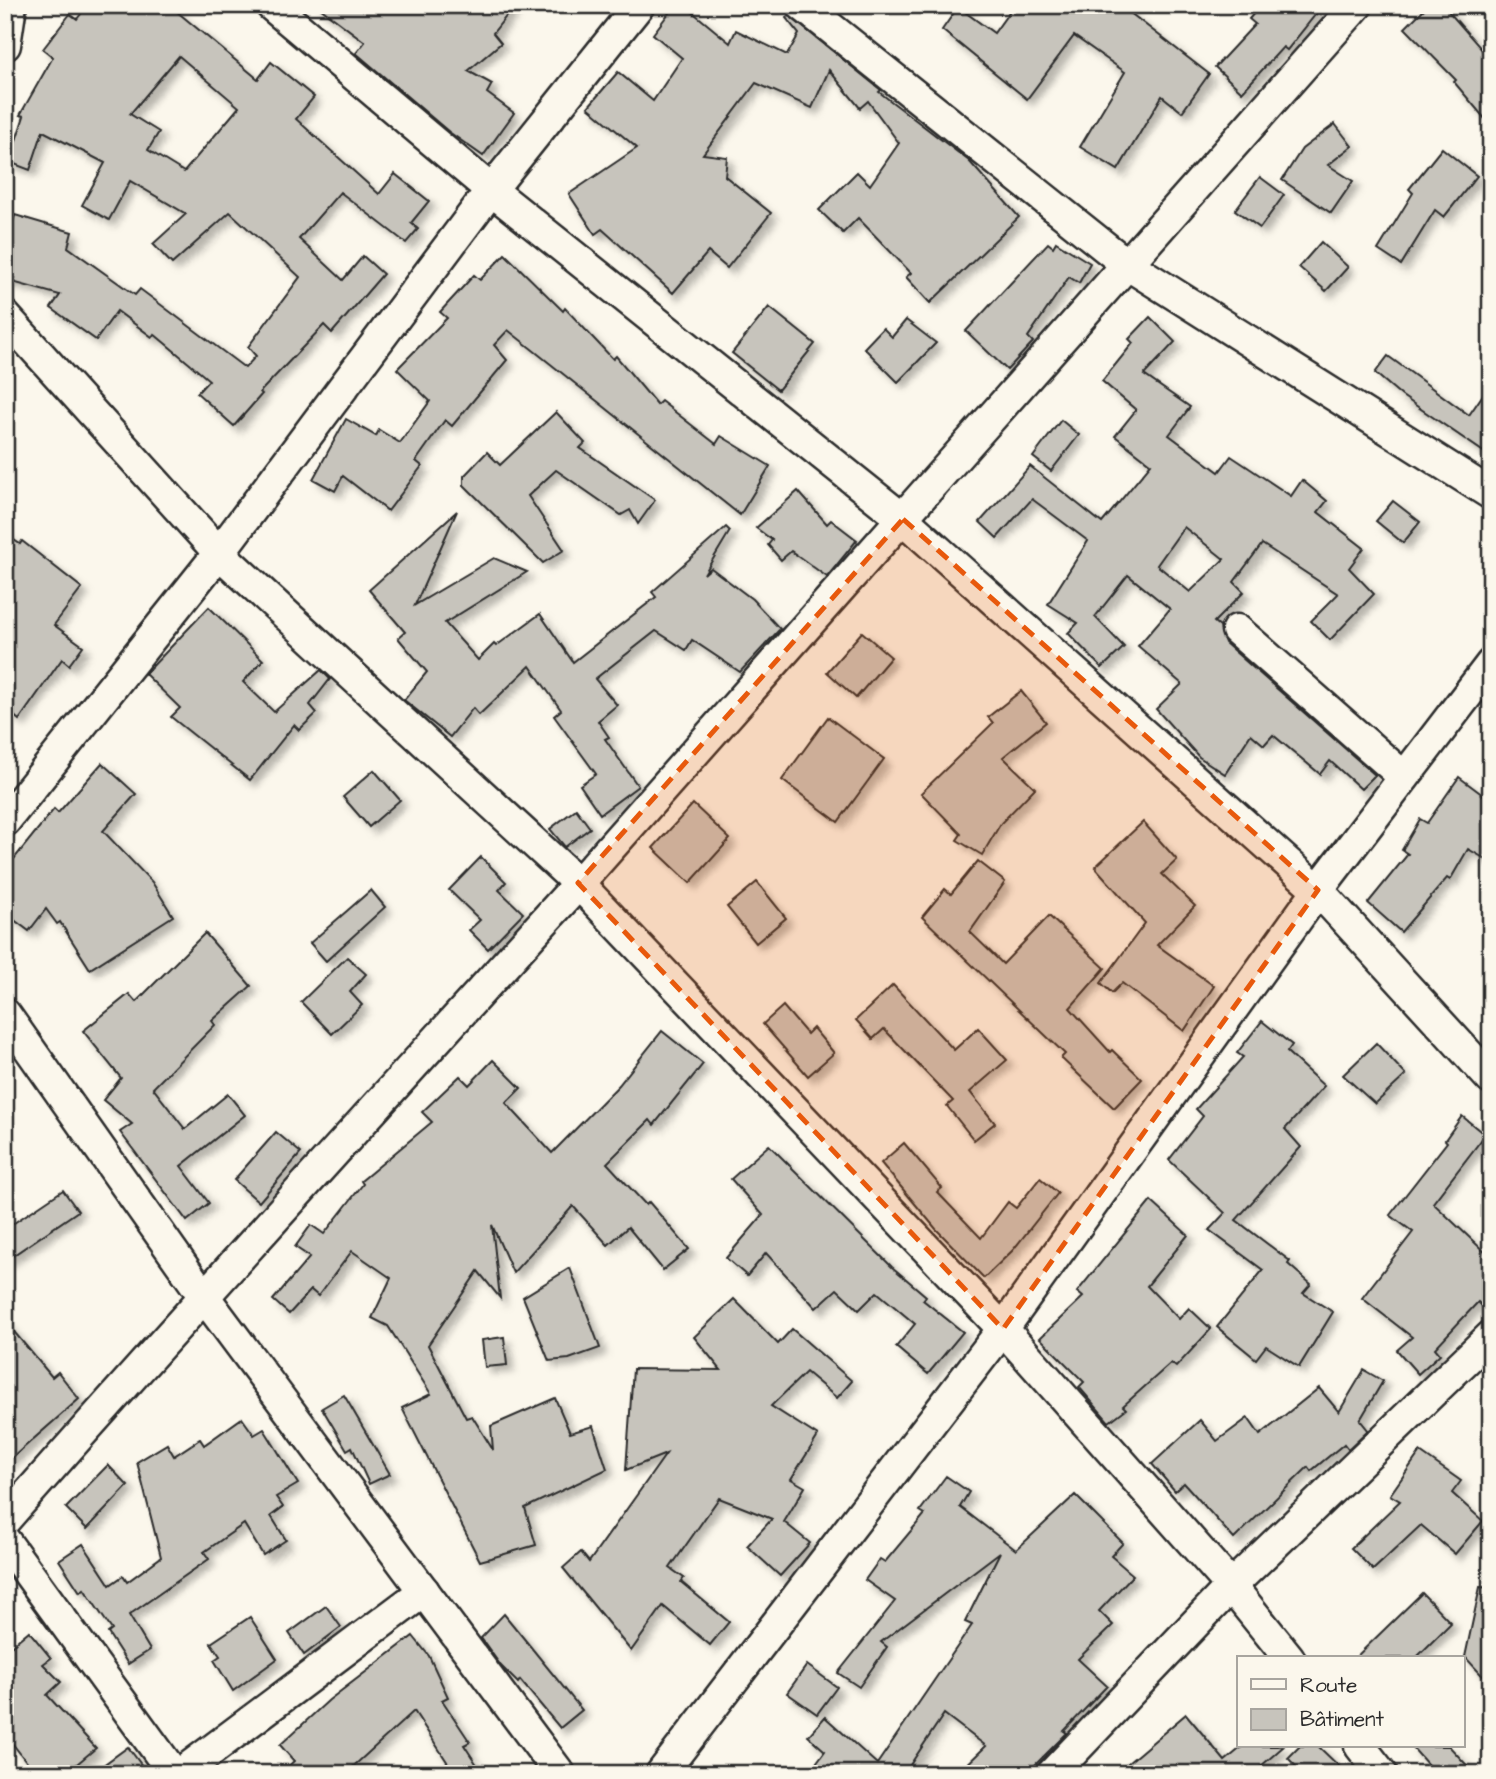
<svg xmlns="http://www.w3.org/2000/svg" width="1496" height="1779" font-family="'Architects Daughter',sans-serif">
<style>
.building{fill:#c7c4bc;stroke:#2b2b2b;stroke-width:2;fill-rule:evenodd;filter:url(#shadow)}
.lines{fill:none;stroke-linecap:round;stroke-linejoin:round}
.minor-casing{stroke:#2b2b2b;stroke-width:35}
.minor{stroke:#fbf7ec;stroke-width:30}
.marked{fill:#e8590c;fill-opacity:0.2;stroke:#e8590c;stroke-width:5;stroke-dasharray:14 9;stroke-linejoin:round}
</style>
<defs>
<filter id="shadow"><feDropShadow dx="6" dy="6" stdDeviation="3.5" flood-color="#0004"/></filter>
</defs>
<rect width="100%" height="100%" fill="#fbf7ec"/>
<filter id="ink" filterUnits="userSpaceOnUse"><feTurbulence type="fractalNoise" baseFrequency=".0143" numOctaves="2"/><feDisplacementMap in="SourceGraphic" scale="14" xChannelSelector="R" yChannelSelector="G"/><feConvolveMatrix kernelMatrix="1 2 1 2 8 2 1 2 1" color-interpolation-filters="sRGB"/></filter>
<g filter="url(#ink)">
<g class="building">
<path d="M88,5H169L258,79L271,62L314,97L296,119L379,194L395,174L429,201L411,223L418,229L406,243L340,192L299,239L343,280L363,256L383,274L332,333L324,325L260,392L262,394L234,426L197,393L209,380L154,334L152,337L117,311L96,340L51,308L60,295L5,280V249L15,215L72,232L68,247L135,295L140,289L245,368L256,356L248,347L300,277L230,212L172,264L153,244L186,214L130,181L109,220L82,205L105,163L43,131L30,170L9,162L24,116L20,115L53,57L43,49L70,14L77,19ZM179,56L239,107L184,172L148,150L159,132L130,114Z"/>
<path d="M316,5H515L493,33L501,43L468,71L492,84L487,93L514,113L483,156L449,132L356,53L365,42Z"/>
<path d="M675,5H684L730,43L736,30L787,55L799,34L786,18L788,15L881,90L879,92L969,161L1019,217L930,303L906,277L911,273L858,218L843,233L819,210L857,172L870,185L899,143L868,101L860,108L829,70L812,108L756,83L703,154L727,157L725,176L771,213L727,268L708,252L673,293L602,229L595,234L569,194L637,148L588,107L618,72L653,101L682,58L653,34Z"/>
<path d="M1014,5H1120L1209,74L1182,112L1162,96L1118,170L1080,147L1125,72L1074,36L1027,99L942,30L958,7L994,33Z"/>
<path d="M1261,5H1323L1287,50L1283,47L1242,92L1215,67L1255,24L1249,19Z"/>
<path d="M1428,5H1443L1491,60V126L1454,82L1456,80L1405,28Z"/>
<path d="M1335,124L1352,146L1328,165L1353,181L1331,213L1282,180L1302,149Z"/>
<path d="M1442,148L1477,176L1444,217L1435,210L1401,265L1378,250L1413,193L1409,189Z"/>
<path d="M1260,177L1284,195L1260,228L1235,210Z"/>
<path d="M1056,242L1090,263L1079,283L1069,277L1028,337L1033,342L1007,370L966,331L1048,243L1053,247Z"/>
<path d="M1321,242L1348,267L1326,291L1299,267Z"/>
<path d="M505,254L563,311L565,308L613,359L616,356L657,405L661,401L716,444L721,436L770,466L740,515L508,330L494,345L507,360L452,426L445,420L416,461L422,466L388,511L343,476L335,491L313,479L346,419L376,436L379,430L400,443L430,401L397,369L447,318L440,312L474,275L480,280Z"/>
<path d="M769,307L815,344L778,390L732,353Z"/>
<path d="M1150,317L1175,342L1144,375L1190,407L1169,435L1219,472L1231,456L1291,496L1302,480L1327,501L1318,512L1364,548L1349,568L1374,594L1330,640L1311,621L1338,594L1262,544L1234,582L1244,592L1214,622L1220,627L1225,643L1375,775L1361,789L1330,761L1320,774L1273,735L1264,745L1251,734L1225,774L1199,757L1156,709L1182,684L1138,646L1170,609L1128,575L1095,617L1124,647L1102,668L1068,633L1078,623L1048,604L1088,541L1032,499L997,538L980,522L1030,466L1102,523L1151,464L1115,436L1136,410L1102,381L1133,343L1129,339ZM1184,527L1224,559L1190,592L1157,565Z"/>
<path d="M906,320L936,343L898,382L864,348L883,328L892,337Z"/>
<path d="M1388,356L1469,415L1491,383V457L1402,396L1375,373Z"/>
<path d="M556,412L585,443L580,448L655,500L638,524L630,510L621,515L556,470L528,496L564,550L543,563L464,485V476L487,452L500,465Z"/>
<path d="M1061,420L1079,435L1051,471L1033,457Z"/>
<path d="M798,491L827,524L831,520L857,540L827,577L791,551L781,560L768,545L772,540L756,528Z"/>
<path d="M1393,501L1420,522L1403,543L1376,521Z"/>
<path d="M457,511L415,605L494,558L527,572L445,623L478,660L494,644L496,646L540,614L573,662L656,597L652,592L726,527L730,531L704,574L711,568L752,599L780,629L740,672L692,640L686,650L656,631L595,679L617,705L598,721L609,737L605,739L638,786L600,814L580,785L596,774L554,716L561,710L530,666L479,715L473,708L450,737L404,700L427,672L398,638L405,632L369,590Z"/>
<path d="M5,534L20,544L22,541L82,588L54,625L83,646L69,665L62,659L19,720L5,708Z"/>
<path d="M209,607L263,660L243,682L274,712L321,670L330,679L310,705L317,713L299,730L294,725L250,780L171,717L180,708L145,674Z"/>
<path d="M862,632L891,657L856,698L827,672Z"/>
<path d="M1021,691L1046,722L1003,757L1035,788L1001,823L982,855L957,840L961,834L921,793L993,723L988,717Z"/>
<path d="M828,717L884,759L838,822L782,780Z"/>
<path d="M102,763L136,794L103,831L152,882L173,916L90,969L60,922L57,924L46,909L29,931L5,913V870L54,809L58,813Z"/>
<path d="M374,770L400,800L369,827L343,797Z"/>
<path d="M1459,777L1491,801V862L1468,849L1450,880L1447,878L1401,932L1368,903L1408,854L1402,850L1420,819L1427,823Z"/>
<path d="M693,804L730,839L690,883L653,848Z"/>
<path d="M576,809L590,828L565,847L550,829Z"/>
<path d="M1143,822L1177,860L1162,874L1195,906L1157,945L1214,986L1184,1031L1122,983L1112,993L1101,983L1145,923L1095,867Z"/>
<path d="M481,857L506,882L499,890L523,913L488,949L469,930L480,920L449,890Z"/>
<path d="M978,861L1005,882L970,932L1003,964L1049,916L1105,968L1070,1008L1110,1052L1112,1050L1142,1079L1114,1108L1061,1058L1065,1054L922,917L945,889L951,894Z"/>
<path d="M757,882L786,918L756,943L727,907Z"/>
<path d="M371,890L385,907L326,961L310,943Z"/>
<path d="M205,933L251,986L212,1021L215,1025L153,1088L185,1129L228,1094L245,1115L181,1166L209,1203L187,1221L120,1132L132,1124L103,1100L121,1078L83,1031L129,994L136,1002Z"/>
<path d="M347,957L366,974L350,992L362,1005L332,1034L301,1002Z"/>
<path d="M893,985L954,1050L978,1028L1007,1060L970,1092L995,1123L974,1140L947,1106L953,1101L884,1029L873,1039L856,1020Z"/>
<path d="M783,1006L807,1034L813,1028L834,1053L808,1076L763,1024Z"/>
<path d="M1262,1021L1292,1045L1287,1052L1324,1086L1285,1129L1301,1147L1236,1220L1290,1261L1288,1264L1311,1284L1303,1293L1333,1312L1299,1367L1266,1346L1256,1359L1217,1327L1263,1270L1209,1230L1225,1213L1169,1160L1203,1116L1196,1109L1243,1057L1237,1053Z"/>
<path d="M662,1031L703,1064L654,1125L650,1120L607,1163L646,1205L649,1202L689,1249L663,1270L628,1227L608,1245L573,1206L513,1273L492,1225L500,1298L478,1271L428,1345L466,1418L472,1416L493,1450L491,1426L555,1398L570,1433L593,1426L607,1469L525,1508L536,1545L480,1561L402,1408L431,1394L388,1326L372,1318L391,1278L352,1251L318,1296L311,1290L289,1314L273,1300L310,1257L295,1247L311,1225L324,1234L363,1184L361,1181L432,1122L422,1112L460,1076L469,1085L493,1060L521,1088L506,1103L552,1153L619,1085Z"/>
<path d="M1376,1043L1406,1075L1375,1104L1343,1075Z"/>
<path d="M1462,1116L1485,1135L1433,1203L1491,1258V1315L1478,1302L1435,1348L1440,1354L1418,1374L1397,1350L1412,1337L1362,1298L1413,1232L1390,1215L1447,1142L1445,1140Z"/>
<path d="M276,1132L301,1153L259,1202L234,1180Z"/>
<path d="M904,1143L942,1188L937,1192L981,1238L1008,1202L1016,1208L1040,1178L1058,1193L1013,1250L984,1278L936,1229L881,1163Z"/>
<path d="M769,1145L892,1267L926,1296L923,1300L963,1332L928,1374L896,1347L915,1324L877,1292L859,1310L837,1289L816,1308L766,1253L747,1276L726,1258L763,1215L731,1179Z"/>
<path d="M63,1190L78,1211L5,1261V1229Z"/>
<path d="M1151,1201L1188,1235L1147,1286L1179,1319L1189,1308L1211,1329L1176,1367L1171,1363L1123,1406L1126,1409L1109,1422L1079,1387L1084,1382L1040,1338L1083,1297L1077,1292Z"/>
<path d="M570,1268L600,1348L569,1359L549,1361L523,1297Z"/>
<path d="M734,1299L778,1344L792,1329L852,1381L837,1398L806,1372L771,1406L818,1436L791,1479L805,1487L784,1522L810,1543L780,1576L747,1546L772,1519L719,1498L670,1568L684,1578L681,1582L729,1622L710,1645L663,1606L631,1651L563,1568L581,1552L589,1562L666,1454L626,1470L633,1369L721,1370L694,1337Z"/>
<path d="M5,1321L52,1377L58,1372L79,1399L5,1464Z"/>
<path d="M504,1337L507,1365L485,1367L482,1340Z"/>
<path d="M1364,1370L1383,1381L1360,1420L1368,1430L1348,1449L1344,1444L1311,1471L1308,1467L1234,1539L1184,1483L1175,1491L1152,1464L1200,1420L1217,1441L1248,1418L1260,1435L1319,1388L1339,1412Z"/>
<path d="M344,1395L390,1474L369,1484L352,1447L347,1450L322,1408Z"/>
<path d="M242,1418L254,1435L264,1429L298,1484L276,1497L283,1507L271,1516L286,1540L263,1555L244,1524L204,1552L209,1559L129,1615L150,1650L128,1664L108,1633L112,1630L84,1589L80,1592L59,1560L83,1544L110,1585L123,1576L127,1582L161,1557L137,1462L167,1444L174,1456L200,1439L204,1445Z"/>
<path d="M1420,1452L1461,1481L1452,1493L1483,1521L1455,1554L1421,1525L1373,1570L1351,1548L1400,1501L1390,1495Z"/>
<path d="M108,1465L128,1486L87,1529L66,1508Z"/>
<path d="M946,1476L969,1492L960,1507L1016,1550L1075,1495L1123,1543L1111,1556L1133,1575L1099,1611L1113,1625L1078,1659L1107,1686L1064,1731L1067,1733L1026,1774H957L986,1746L944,1714L904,1774H808L825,1751L808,1736L825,1717L877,1764L972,1625L965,1622L1000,1552L881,1642L887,1647L859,1687L838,1673L895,1601L865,1580L880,1559L885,1562L925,1514L920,1511Z"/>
<path d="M1480,1587L1491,1588V1685L1465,1657Z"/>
<path d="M1422,1593L1451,1623L1416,1658H1355Z"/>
<path d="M326,1606L341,1627L304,1655L289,1633Z"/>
<path d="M504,1614L582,1710L560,1728L520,1680L518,1683L501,1666L481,1638Z"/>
<path d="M250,1617L277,1659L233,1691L214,1660L220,1656L211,1643Z"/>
<path d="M29,1631L51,1658L43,1664L61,1682L47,1695L96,1748L65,1774H36L5,1734V1651Z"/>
<path d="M413,1636L429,1656L448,1697L442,1700L470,1742L464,1745L483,1774H455L414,1711L345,1774H280L294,1761L280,1745L329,1700Z"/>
<path d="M807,1665L837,1687L817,1714L787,1693Z"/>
<path d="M1186,1714L1225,1761L1243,1746H1284L1252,1774H1115Z"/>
<path d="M1300,1746H1318L1347,1774H1303L1288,1758Z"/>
<path d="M1411,1746H1449L1475,1774H1436Z"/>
<path d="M128,1747L148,1774H91Z"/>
</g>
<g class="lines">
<defs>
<g id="minor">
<path d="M271,5L491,190L903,519L1318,890L1491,1079"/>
<path d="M802,5L1125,263L1491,494"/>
<path d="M5,45L11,5"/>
<path d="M5,316L219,553L578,883L1003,1329L1231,1586L1289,1658"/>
<path d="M1237,630L1404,777"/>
<path d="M5,821L219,553L491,190L639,5"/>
<path d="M5,1014L203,1295L560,1774"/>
<path d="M5,1520C194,1305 387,1095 579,883C840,592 1096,296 1357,5"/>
<path d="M5,1541L174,1774"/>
<path d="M1360,1746L1382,1774"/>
<path d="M180,1774L424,1591"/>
<path d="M661,1774L1003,1329L1318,890L1491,664"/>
<path d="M1052,1774L1231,1586L1491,1336"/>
</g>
</defs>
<use href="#minor" class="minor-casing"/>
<use href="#minor" class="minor"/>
</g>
</g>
<path class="marked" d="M903,519L1318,890L1003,1329L578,883Z"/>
<rect width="1496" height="1779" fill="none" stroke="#fbf7ec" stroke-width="28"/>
<rect x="14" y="14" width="1468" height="1751" fill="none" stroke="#2b2b2b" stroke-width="2.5" filter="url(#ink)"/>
<rect x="1237" y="1656" width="228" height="91" fill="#fbf7ec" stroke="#a8a59f" stroke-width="2"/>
<rect x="1251" y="1679" width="35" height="10" fill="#fbf7ec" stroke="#a8a59f" stroke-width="2"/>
<text x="1300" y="1692" font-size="21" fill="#2b2b2b">Route</text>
<rect x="1251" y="1709" width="35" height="21" fill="#c7c4bc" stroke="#a8a59f" stroke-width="2"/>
<text x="1300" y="1726" font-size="21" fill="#2b2b2b">Bâtiment</text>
</svg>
